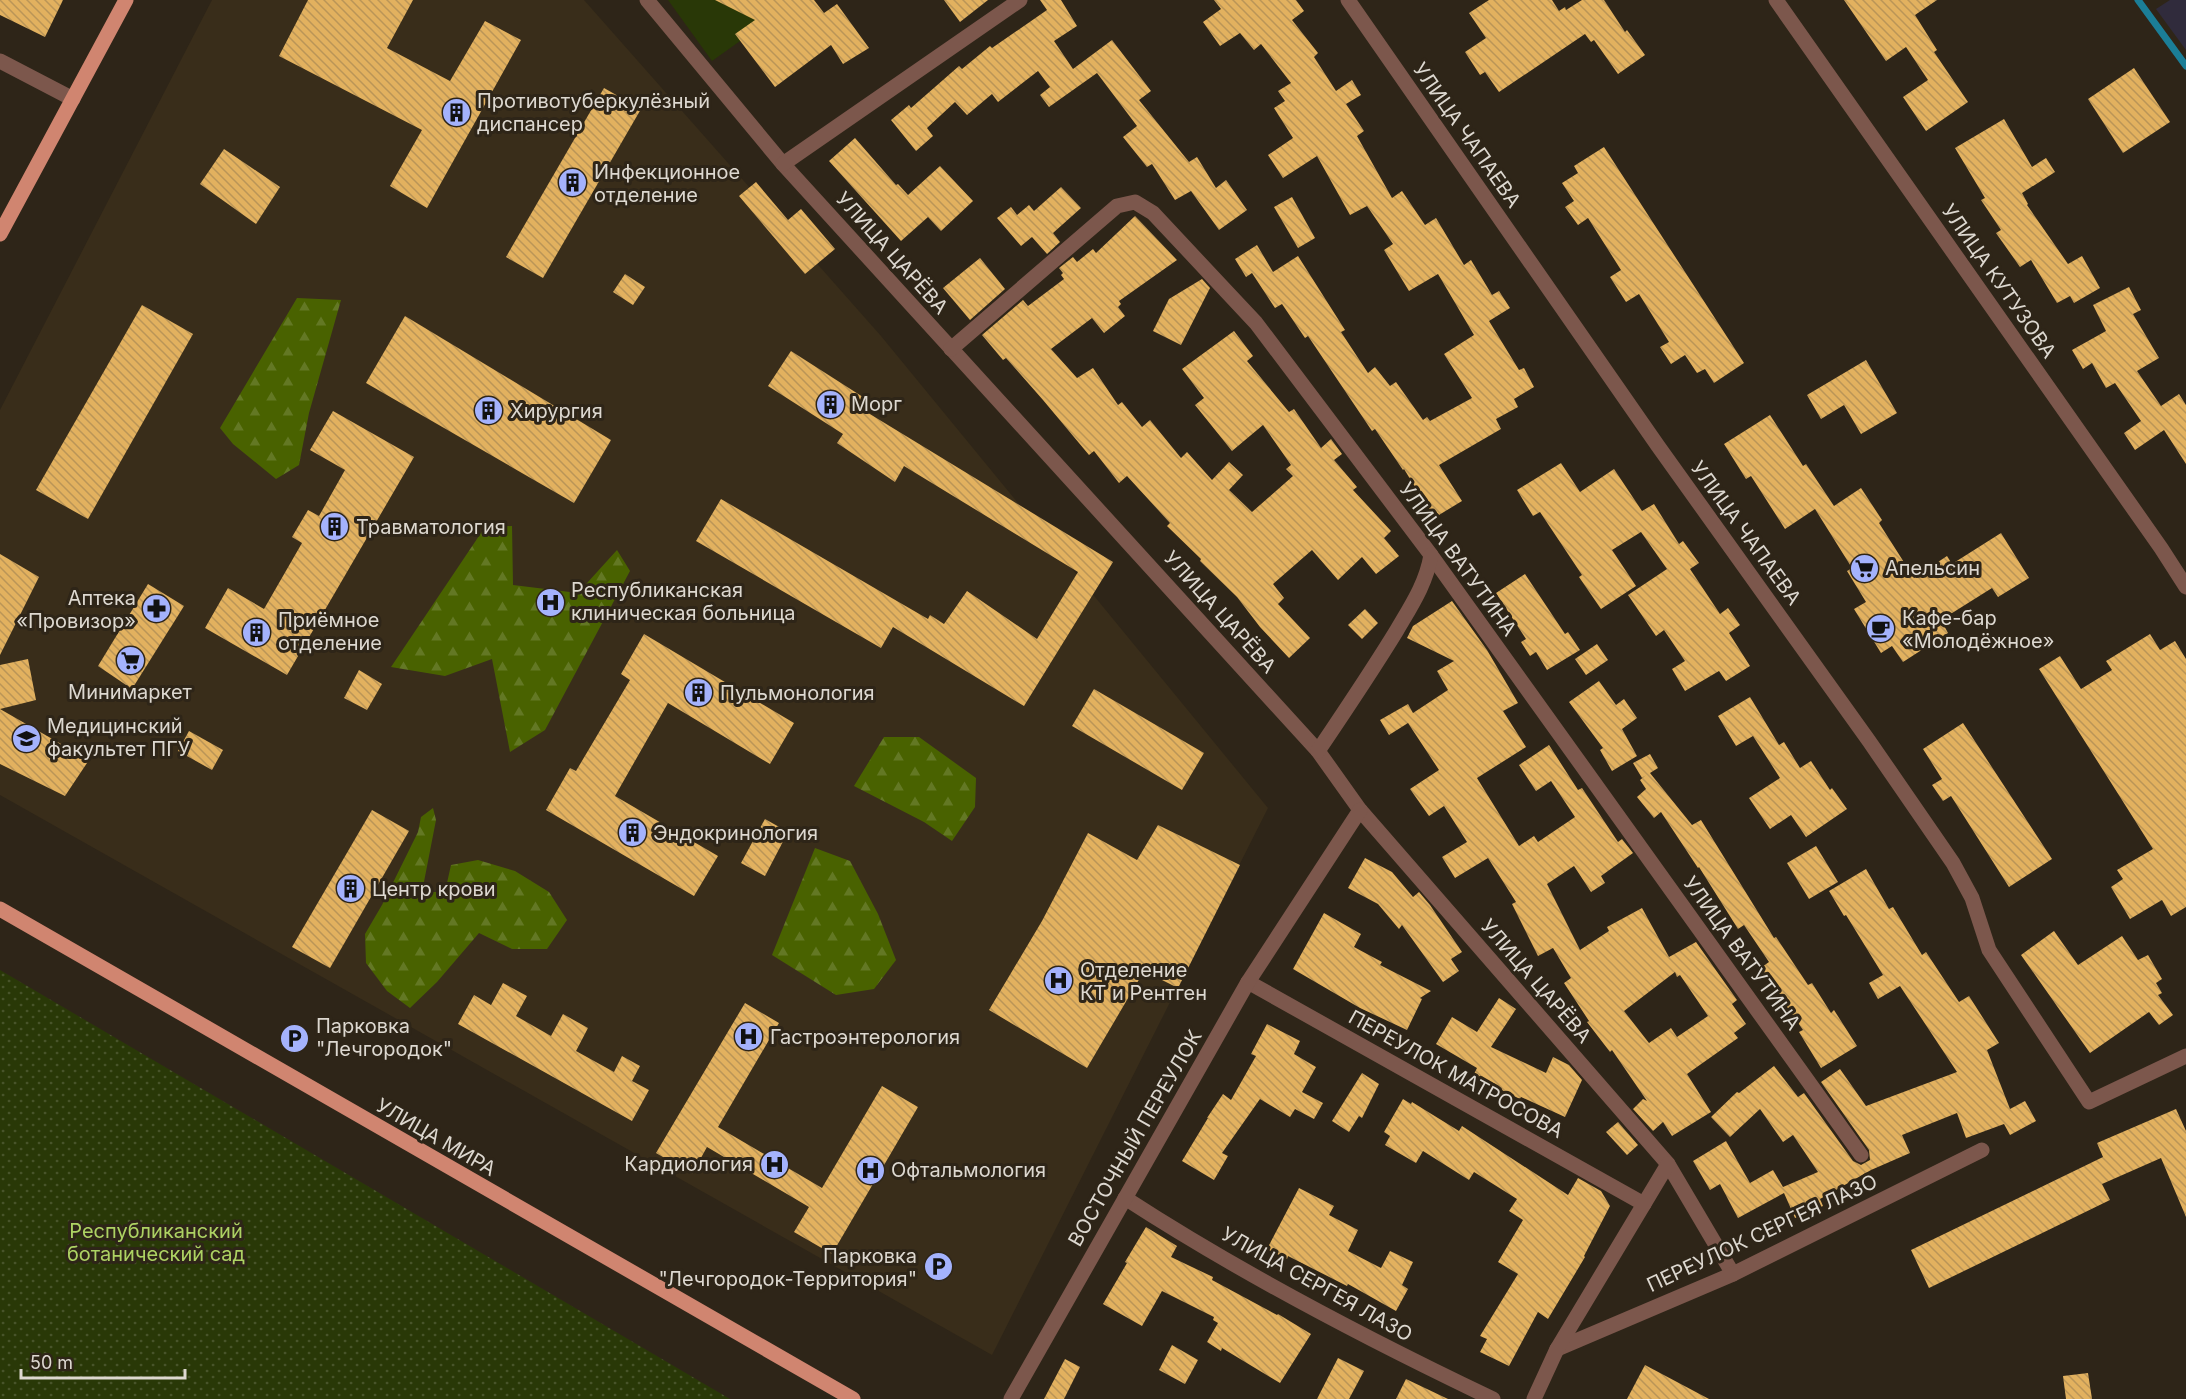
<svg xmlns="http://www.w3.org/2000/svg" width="2186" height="1399" font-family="Inter,sans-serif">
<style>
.built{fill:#392d1a}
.industrial{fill:#302b3c}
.grass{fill:#293807}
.forest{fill:url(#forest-firs)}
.park{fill:url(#park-dots)}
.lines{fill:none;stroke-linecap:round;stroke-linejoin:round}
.stream{stroke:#1b7e97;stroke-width:7}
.building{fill:url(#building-back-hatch);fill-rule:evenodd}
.street{stroke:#7c574c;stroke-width:15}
.primary{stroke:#d08570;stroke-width:15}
.labels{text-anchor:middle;stroke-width:6;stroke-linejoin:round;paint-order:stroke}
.poi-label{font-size:20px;fill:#ddd8d0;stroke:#2e2518;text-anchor:start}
.street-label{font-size:20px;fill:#ddd8d0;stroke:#2e2518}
.park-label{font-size:20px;fill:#add263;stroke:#2e2518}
</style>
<defs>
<pattern id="forest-firs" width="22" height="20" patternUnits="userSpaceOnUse" patternTransform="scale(1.5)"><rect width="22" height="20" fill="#496200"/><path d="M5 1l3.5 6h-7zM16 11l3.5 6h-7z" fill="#637824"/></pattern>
<pattern id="park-dots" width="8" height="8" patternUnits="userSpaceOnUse" patternTransform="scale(1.5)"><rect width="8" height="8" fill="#293807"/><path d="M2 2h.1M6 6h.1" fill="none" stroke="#48542a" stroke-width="1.8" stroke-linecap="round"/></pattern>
<pattern id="building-back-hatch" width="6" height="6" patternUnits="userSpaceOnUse" patternTransform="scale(1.5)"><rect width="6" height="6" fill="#e2b15f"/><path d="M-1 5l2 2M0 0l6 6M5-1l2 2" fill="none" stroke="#ba9557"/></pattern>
</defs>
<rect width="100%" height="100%" fill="#2e2518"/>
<path class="built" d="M212,0H584L881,336L1268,808L992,1355L0,795V410Z"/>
<path class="industrial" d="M2170,0H2186V50L2156,9Z"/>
<path class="grass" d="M668,0H798L712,61Z"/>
<g class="forest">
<path d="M297,298L341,300L309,413L299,465L276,479L233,444L220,428Z"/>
<path d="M512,526L513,585L578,593L617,550L630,571L545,730L510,752L492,659L445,676L391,667L485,527Z"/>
<path d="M884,737H919L976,778L975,807L952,841L924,822L854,786Z"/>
<path d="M433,808L436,820L422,892H445L451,865L478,860L515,871L549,892L567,920L547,949H512L479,933L437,982L410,1008L387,991L366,963L365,934L382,905L418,832L421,817Z"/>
<path d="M815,848L850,861L878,914L896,960L874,989L836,995L772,955Z"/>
</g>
<path class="park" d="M0,970L730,1399H0Z"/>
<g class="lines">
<path class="stream" d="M2138,0L2186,66"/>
</g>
<g class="building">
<path d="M0,0H63L45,37L0,15Z"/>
<path d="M308,0H413L387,48L450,81L485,21L521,40L427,208L390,186L422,130L279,56Z"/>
<path d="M715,0H814L824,13L837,4L869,48L843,64L831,45L775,87L735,34L755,20Z"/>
<path d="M944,0H988L960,22Z"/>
<path d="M1040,0H1061L1077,26L1054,41L1073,69L1112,40L1151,91L1139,100L1189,162L1197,157L1216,188L1226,180L1247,210L1219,230L1191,191L1175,200L1152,164L1147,167L1123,137L1137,126L1097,73L1049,107L1040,95L1050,87L1038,71L998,102L992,94L967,115L955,102L927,128L933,136L916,151L891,120L909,105L911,108L959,66L962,69L990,46L992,48L1047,10Z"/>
<path d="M1214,0H1296L1304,11L1292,20L1318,53L1314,57L1336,91L1352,80L1361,95L1346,104L1364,131L1357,136L1392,198L1402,191L1425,225L1436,218L1464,265L1471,260L1492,295L1499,291L1510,308L1489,321L1519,370L1524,368L1534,387L1514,399L1518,407L1496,419L1501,429L1439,465L1462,501L1434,518L1404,469L1403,470L1375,429L1372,431L1308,336L1305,338L1282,304L1275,308L1252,273L1246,277L1235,259L1257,245L1273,272L1298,256L1345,330L1341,332L1368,373L1375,367L1390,386L1396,382L1423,420L1427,417L1430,421L1472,398L1444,354L1474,335L1438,274L1409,291L1384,250L1393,244L1367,206L1350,215L1317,156L1283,178L1268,155L1293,138L1274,108L1285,101L1278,91L1291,83L1261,44L1254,50L1240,33L1220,46L1203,22L1221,9Z"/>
<path d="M1489,0H1552L1559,11L1565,7L1566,10L1582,0H1604L1625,32L1627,30L1645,55L1618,74L1594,40L1591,42L1585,34L1499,92L1485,72L1480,75L1465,52L1486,38L1469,13Z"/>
<path d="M1844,0H1937L1915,15L1937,50L1934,52L1968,102L1926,131L1903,97L1928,80L1906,47L1886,61Z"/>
<path d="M2134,68L2170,122L2123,153L2088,99Z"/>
<path d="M604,88L641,109L543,278L506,257Z"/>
<path d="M2004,119L2032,167L2046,158L2055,172L2022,193L2028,204L2027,205L2068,264L2082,256L2100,288L2074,303L2070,296L2057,303L2031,260L2020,267L1996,233L2001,230L1981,200L1985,198L1955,148Z"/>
<path d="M855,138L896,185L898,184L908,195L940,166L973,201L941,231L928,217L901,241L829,161Z"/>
<path d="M1604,147L1744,363L1714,383L1705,369L1697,373L1685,355L1671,364L1660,347L1669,342L1639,294L1626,302L1610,277L1621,270L1588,218L1578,225L1565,207L1574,201L1562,183L1578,173L1574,166Z"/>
<path d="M224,149L280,187L256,224L200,184Z"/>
<path d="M756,182L788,220L801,209L835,249L805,274L739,196Z"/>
<path d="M1061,187L1081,208L1053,233L1060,242L1047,254L1032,237L1021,246L997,218L1011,207L1017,215L1029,205L1034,211Z"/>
<path d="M1292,197L1315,238L1298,248L1274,207Z"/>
<path d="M1135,216L1177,260L1119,301L1121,304L1118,307L1125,316L1104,333L1092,318L1051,349L1077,378L1093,368L1118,405L1122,402L1142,427L1150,420L1181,458L1187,452L1212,480L1229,462L1243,475L1229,490L1252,512L1293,476L1286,469L1291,465L1263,425L1232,451L1195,405L1204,398L1182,369L1234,331L1253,356L1247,361L1289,412L1294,409L1321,448L1331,439L1342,454L1334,460L1357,487L1353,490L1391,531L1384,538L1399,556L1376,574L1362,557L1338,580L1312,550L1273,584L1284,598L1278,604L1310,638L1289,658L1260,627L1237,597L1200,561L1201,559L1167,526L1170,523L1127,476L1119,483L1094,451L1089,455L1043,400L1006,358L1003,360L982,335L1023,300L1028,306L1064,279L1061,275L1063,273L1059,268L1073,257L1077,262L1093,249L1096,253Z"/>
<path d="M980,258L1005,289L970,320L943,288Z"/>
<path d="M625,274L645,287L633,305L613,292Z"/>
<path d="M1202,279L1210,288L1181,345L1153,331L1169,299Z"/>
<path d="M2129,287L2141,310L2133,314L2159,358L2137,371L2161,406L2179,394L2186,405V464L2164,430L2135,450L2124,433L2141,421L2115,383L2106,388L2092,363L2083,369L2072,350L2106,331L2093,305Z"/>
<path d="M142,305L193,334L88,519L36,490Z"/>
<path d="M405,316L611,440L574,503L366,383Z"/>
<path d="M791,351L866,399L860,408L1113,562L1024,706L893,627L881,648L696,541L721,499L928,619L930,615L944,624L967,591L1037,639L1078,572L904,466L895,482L837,443L843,434L768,386Z"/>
<path d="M1866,360L1897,413L1861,434L1844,405L1821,419L1807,395Z"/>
<path d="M333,411L414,457L287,675L205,628L228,588L264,609L302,543L292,537L308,510L319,516L345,470L310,450Z"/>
<path d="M1770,415L1803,466L1806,464L1834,506L1861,488L1882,520L1879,523L1914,578L1947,556L1952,564L2001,533L2029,578L1998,597L1992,588L1941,620L1948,633L1903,662L1892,646L1881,653L1854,609L1866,602L1847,571L1852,568L1815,509L1785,529L1751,476L1746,479L1724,444Z"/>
<path d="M1561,463L1580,492L1614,469L1642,511L1654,504L1679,544L1683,541L1699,563L1690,569L1720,614L1728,608L1740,625L1729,633L1750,666L1726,681L1719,671L1685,691L1672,669L1685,661L1664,630L1656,636L1628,595L1667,569L1641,532L1612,550L1636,586L1601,609L1579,577L1582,575L1540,512L1533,516L1517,490Z"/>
<path d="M0,554L39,577L0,655Z"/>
<path d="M1525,574L1565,634L1568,632L1580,650L1547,670L1536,652L1530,656L1521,642L1526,639L1496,593Z"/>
<path d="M148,584L184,606L132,689L98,666Z"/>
<path d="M1452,601L1487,650L1518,703L1503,711L1526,747L1477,778L1519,846L1534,836L1538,842L1575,817L1551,781L1536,791L1519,765L1549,745L1578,790L1582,788L1618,842L1622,839L1633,853L1601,876L1605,883L1591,892L1574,866L1547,884L1580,950L1609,931L1607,927L1642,908L1669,957L1696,942L1737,1000L1732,1004L1746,1024L1734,1033L1738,1038L1687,1074L1711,1112L1672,1136L1663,1122L1653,1131L1633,1109L1643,1099L1647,1101L1612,1050L1610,1052L1587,1022L1589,1021L1564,983L1571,978L1553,948L1538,956L1512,904L1516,902L1488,858L1455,878L1442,857L1467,842L1444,806L1429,816L1410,789L1439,770L1408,723L1389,735L1380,720L1408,704L1413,713L1448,690L1437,671L1454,661L1407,638L1413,626ZM1675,972L1677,977L1680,975L1708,1016L1677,1037L1671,1028L1649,1043L1624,1011Z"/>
<path d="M1365,609L1378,623L1362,639L1348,625Z"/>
<path d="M644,634L794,723L770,764L668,703L615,796L718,856L694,896L546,810L570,768L576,771L630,680L621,674Z"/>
<path d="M2150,634L2160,650L2175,641L2186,659V907L2171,916L2162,900L2130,919L2111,887L2123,879L2117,870L2153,849L2039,669L2060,656L2081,689L2112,670L2106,661Z"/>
<path d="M1597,644L1608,660L1586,675L1575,659Z"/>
<path d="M28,659L36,700L0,709L89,760L65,796L0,764V665Z"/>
<path d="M359,670L382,684L367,710L344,698Z"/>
<path d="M1599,681L1616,705L1624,699L1637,718L1622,729L1637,756L1612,771L1600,750L1603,748L1569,702Z"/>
<path d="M1094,689L1204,753L1182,790L1072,726Z"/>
<path d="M1750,697L1779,745L1784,742L1800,768L1811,761L1830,790L1832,788L1847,809L1806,837L1791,815L1770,829L1749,798L1780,778L1753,736L1736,746L1718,716Z"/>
<path d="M1963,723L2052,859L2009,887L1951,796L1943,801L1932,785L1942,779L1923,749Z"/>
<path d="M189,731L223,750L212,770L178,751Z"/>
<path d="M1650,754L1658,768L1650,773L1692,825L1701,820L1774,938L1776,937L1808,985L1812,983L1831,1013L1834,1010L1857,1046L1821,1068L1799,1032L1803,1030L1781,998L1779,999L1759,969L1769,962L1744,925L1738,929L1699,867L1698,868L1661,812L1654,818L1637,797L1646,789L1640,780L1646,775L1642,778L1633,763Z"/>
<path d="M372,810L409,831L330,968L292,947Z"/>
<path d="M765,819L788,832L765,876L741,863Z"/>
<path d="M1158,825L1240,865L1178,988L1144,971L1087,1068L989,1010L1042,921L1088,833L1137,860Z"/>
<path d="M1816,846L1838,882L1809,899L1787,863Z"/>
<path d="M1365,858L1392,872L1413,897L1419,892L1430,905L1462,952L1451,959L1459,971L1443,982L1402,925L1399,929L1378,904L1348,888Z"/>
<path d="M1866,869L1889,909L1893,907L1922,955L1926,952L1959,1002L1969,996L1999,1043L1987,1050L2010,1109L2025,1101L2036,1121L2010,1135L2004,1124L1966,1138L1957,1113L1902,1135L1910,1153L1871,1170L1820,1199L1823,1206L1795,1218L1784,1193L1738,1218L1720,1184L1710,1190L1693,1161L1726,1141L1750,1183L1773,1170L1783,1187L1818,1172L1793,1135L1783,1142L1760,1109L1730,1137L1711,1117L1737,1092L1739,1093L1774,1066L1798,1097L1804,1093L1853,1161L1861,1165L1870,1160L1869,1150L1821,1082L1840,1069L1866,1106L1957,1072L1900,986L1878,999L1869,983L1883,975L1846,915L1844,916L1829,891Z"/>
<path d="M1324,913L1361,934L1354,947L1382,962L1380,965L1431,991L1420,998L1422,999L1407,1030L1360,1008L1293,969Z"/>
<path d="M2054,931L2078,965L2122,936L2138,960L2148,955L2162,979L2156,983L2162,993L2158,995L2173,1015L2159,1025L2149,1012L2090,1053L2021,955Z"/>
<path d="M503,983L527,996L516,1016L551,1036L563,1014L588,1028L576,1051L614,1072L622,1056L640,1066L632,1081L649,1090L632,1121L458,1024L474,995L491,1005Z"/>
<path d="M1499,998L1516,1009L1491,1047L1546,1073L1553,1057L1569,1065L1582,1080L1565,1117L1521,1097L1520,1099L1473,1076L1477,1068L1436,1044L1452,1017L1477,1032Z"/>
<path d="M745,1003L779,1023L718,1127L822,1188L882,1086L918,1107L832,1254L794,1232L809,1207L707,1147L692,1174L656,1153Z"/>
<path d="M1267,1024L1300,1041L1294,1054L1316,1067L1302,1092L1323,1103L1314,1119L1295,1109L1290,1117L1260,1099L1222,1153L1228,1156L1214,1180L1182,1161L1208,1118H1207L1223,1094L1231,1100L1256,1056L1251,1054Z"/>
<path d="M1362,1073L1379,1084L1362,1118L1359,1116L1349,1132L1332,1121Z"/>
<path d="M1403,1099L1411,1104L1412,1102L1459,1131L1462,1126L1568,1195L1578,1178L1601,1191L1610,1206L1584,1256L1585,1257L1548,1319L1538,1312L1509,1366L1480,1352L1487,1339L1480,1336L1518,1274L1498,1262L1523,1220L1509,1211L1517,1199L1474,1172L1469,1180L1423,1151L1416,1163L1385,1145L1390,1136L1384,1132Z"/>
<path d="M2176,1109L2186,1131V1217L2161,1158L2102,1184L2110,1200L1929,1288L1911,1250L2103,1157L2097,1143Z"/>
<path d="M1618,1122L1638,1145L1627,1155L1606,1132Z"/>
<path d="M1299,1188L1334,1206L1329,1215L1358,1230L1348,1251L1381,1268L1390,1251L1413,1262L1402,1285L1408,1289L1396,1311L1348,1284L1347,1286L1288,1256L1287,1259L1267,1249Z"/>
<path d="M1146,1227L1177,1246L1171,1257L1213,1277L1212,1280L1277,1315L1278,1314L1311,1334L1280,1383L1222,1348L1221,1351L1207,1342L1218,1323L1213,1320L1214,1317L1162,1291L1142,1326L1103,1304L1127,1263L1125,1262Z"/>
<path d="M1172,1345L1198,1360L1185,1384L1159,1370Z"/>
<path d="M1338,1358L1364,1371L1349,1399H1317Z"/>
<path d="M1065,1359L1080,1367L1064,1399H1044Z"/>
<path d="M1645,1365L1709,1399H1627Z"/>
<path d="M2088,1373L2092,1399H2066L2063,1376Z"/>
<path d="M1406,1379L1448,1399H1396Z"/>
</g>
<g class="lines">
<g class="street">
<path d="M647,0L783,164L1318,751L1360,810L1668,1164L1733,1274"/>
<path d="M1348,0L1658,446L1869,741L1953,863L1972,898L1989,950L2089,1102L2186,1056"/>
<path d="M1776,0L2161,548L2186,587"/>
<path d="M0,61L73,99"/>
<path d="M783,164L1020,0"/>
<path d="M951,349L1117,206L1135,202L1153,213L1256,323L1431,555L1861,1155"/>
<path d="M1318,751C1345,711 1372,671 1397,630C1411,606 1426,584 1431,555"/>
<path d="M1248,982L1644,1204"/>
<path d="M1125,1198C1242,1274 1367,1339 1493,1399"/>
<path d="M1557,1349L1733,1274L1982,1150"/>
<path d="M1011,1399L1248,982L1360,810"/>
<path d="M1534,1399L1557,1349L1668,1164"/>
</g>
<g class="primary">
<path d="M0,234L126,0"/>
<path d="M0,909L853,1399"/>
</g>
</g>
<defs>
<symbol id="building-disc" viewBox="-11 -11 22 22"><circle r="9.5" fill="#a4b2fc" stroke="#2e2518"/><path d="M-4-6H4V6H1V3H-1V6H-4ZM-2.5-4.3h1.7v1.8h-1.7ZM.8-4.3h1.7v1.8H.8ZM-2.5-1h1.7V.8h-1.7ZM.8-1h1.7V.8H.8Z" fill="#111"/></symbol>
<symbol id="supermarket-disc" viewBox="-11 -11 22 22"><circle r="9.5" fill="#a4b2fc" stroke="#2e2518"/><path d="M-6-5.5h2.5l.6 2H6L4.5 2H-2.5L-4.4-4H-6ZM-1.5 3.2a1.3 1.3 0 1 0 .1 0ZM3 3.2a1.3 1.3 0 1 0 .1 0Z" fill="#111"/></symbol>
<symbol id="hospital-disc" viewBox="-11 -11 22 22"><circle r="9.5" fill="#a4b2fc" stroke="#2e2518"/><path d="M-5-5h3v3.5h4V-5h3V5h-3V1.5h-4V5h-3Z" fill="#111"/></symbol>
<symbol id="pharmacy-disc" viewBox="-11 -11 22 22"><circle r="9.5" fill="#a4b2fc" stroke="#2e2518"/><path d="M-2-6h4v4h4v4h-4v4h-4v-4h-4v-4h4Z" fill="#111"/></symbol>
<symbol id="cafe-disc" viewBox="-11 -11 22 22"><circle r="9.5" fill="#a4b2fc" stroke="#2e2518"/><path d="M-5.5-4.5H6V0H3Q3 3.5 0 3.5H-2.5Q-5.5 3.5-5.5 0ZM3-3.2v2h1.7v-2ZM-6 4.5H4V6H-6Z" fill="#111"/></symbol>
<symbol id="university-disc" viewBox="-11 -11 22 22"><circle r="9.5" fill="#a4b2fc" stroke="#2e2518"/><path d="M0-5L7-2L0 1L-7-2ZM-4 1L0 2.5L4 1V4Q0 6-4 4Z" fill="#111"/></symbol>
<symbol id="parking-disc" viewBox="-11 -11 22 22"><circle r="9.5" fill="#a4b2fc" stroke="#2e2518"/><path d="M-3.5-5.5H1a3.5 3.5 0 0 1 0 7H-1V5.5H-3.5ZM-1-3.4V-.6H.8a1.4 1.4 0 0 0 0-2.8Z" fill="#111"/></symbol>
</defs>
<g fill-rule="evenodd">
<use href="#building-disc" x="440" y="96" width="33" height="33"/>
<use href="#building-disc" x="556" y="166" width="33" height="33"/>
<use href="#building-disc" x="814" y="388" width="33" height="33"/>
<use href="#building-disc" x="472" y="394" width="33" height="33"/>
<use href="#building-disc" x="318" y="510" width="33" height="33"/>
<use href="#supermarket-disc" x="1848" y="552" width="33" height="33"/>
<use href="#hospital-disc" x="534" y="586" width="33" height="33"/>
<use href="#pharmacy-disc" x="140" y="592" width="33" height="33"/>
<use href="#cafe-disc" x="1864" y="612" width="33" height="33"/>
<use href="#building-disc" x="240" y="616" width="33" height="33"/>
<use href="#supermarket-disc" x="114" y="644" width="33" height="33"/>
<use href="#building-disc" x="682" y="676" width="33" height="33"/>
<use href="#university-disc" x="10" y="722" width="33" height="33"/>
<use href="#building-disc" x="616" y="816" width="33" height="33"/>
<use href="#building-disc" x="334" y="872" width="33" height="33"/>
<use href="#hospital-disc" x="1042" y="964" width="33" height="33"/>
<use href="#hospital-disc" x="732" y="1020" width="33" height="33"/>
<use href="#parking-disc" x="278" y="1022" width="33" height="33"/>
<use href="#hospital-disc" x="758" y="1148" width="33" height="33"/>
<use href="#hospital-disc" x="854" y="1154" width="33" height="33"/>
<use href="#parking-disc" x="922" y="1250" width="33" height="33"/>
</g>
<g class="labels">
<g class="poi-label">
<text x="477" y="108">Противотуберкулёзный<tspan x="477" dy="23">диспансер</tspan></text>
<text x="594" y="179">Инфекционное<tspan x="594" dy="23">отделение</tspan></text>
<text x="851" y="411">Морг</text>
<text x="510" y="418">Хирургия</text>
<text x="356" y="534">Травматология</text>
<text x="1885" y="575">Апельсин</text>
<text x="571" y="597">Республиканская<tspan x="571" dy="23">клиническая больница</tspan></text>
<text x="136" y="605" text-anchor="end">Аптека<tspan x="136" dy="23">«Провизор»</tspan></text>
<text x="1902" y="625">Кафе-бар<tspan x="1902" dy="23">«Молодёжное»</tspan></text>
<text x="278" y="627">Приёмное<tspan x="278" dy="23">отделение</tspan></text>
<text x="130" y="699" text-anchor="middle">Минимаркет</text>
<text x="720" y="700">Пульмонология</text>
<text x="47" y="733">Медицинский<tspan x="47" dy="23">факультет ПГУ</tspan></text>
<text x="653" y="840">Эндокринология</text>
<text x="372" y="896">Центр крови</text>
<text x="1080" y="977">Отделение<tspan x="1080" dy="23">КТ и Рентген</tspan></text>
<text x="316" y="1033">Парковка<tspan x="316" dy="23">"Лечгородок"</tspan></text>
<text x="770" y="1044">Гастроэнтерология</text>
<text x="753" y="1171" text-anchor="end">Кардиология</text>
<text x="891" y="1177">Офтальмология</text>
<text x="917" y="1263" text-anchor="end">Парковка<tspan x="917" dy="23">"Лечгородок-Территория"</tspan></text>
</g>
<g class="street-label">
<text transform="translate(1467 135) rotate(55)" y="7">УЛИЦА ЧАПАЕВА</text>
<text transform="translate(892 253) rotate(48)" y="7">УЛИЦА ЦАРЁВА</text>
<text transform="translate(1999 281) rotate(55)" y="7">УЛИЦА КУТУЗОВА</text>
<text transform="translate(1746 533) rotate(54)" y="7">УЛИЦА ЧАПАЕВА</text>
<text transform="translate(1458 559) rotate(54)" y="7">УЛИЦА ВАТУТИНА</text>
<text transform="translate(1220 612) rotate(48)" y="7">УЛИЦА ЦАРЁВА</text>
<text transform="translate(1742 953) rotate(54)" y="7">УЛИЦА ВАТУТИНА</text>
<text transform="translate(1536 981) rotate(49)" y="7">УЛИЦА ЦАРЁВА</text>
<text transform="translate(1456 1074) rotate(29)" y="7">ПЕРЕУЛОК МАТРОСОВА</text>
<text transform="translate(436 1137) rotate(30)" y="7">УЛИЦА МИРА</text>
<text transform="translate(1135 1138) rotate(-60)" y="7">ВОСТОЧНЫЙ ПЕРЕУЛОК</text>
<text transform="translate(1762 1233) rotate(-25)" y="7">ПЕРЕУЛОК СЕРГЕЯ ЛАЗО</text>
<text transform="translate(1317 1284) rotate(29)" y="7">УЛИЦА СЕРГЕЯ ЛАЗО</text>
</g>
<g class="park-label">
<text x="156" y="1238">Республиканский<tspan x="156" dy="23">ботанический сад</tspan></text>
</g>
</g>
<path d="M21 1369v9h164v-9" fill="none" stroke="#ddd8d0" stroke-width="3"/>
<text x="30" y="1369" font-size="18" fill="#ddd8d0" stroke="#2e2518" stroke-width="4.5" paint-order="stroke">50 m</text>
</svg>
